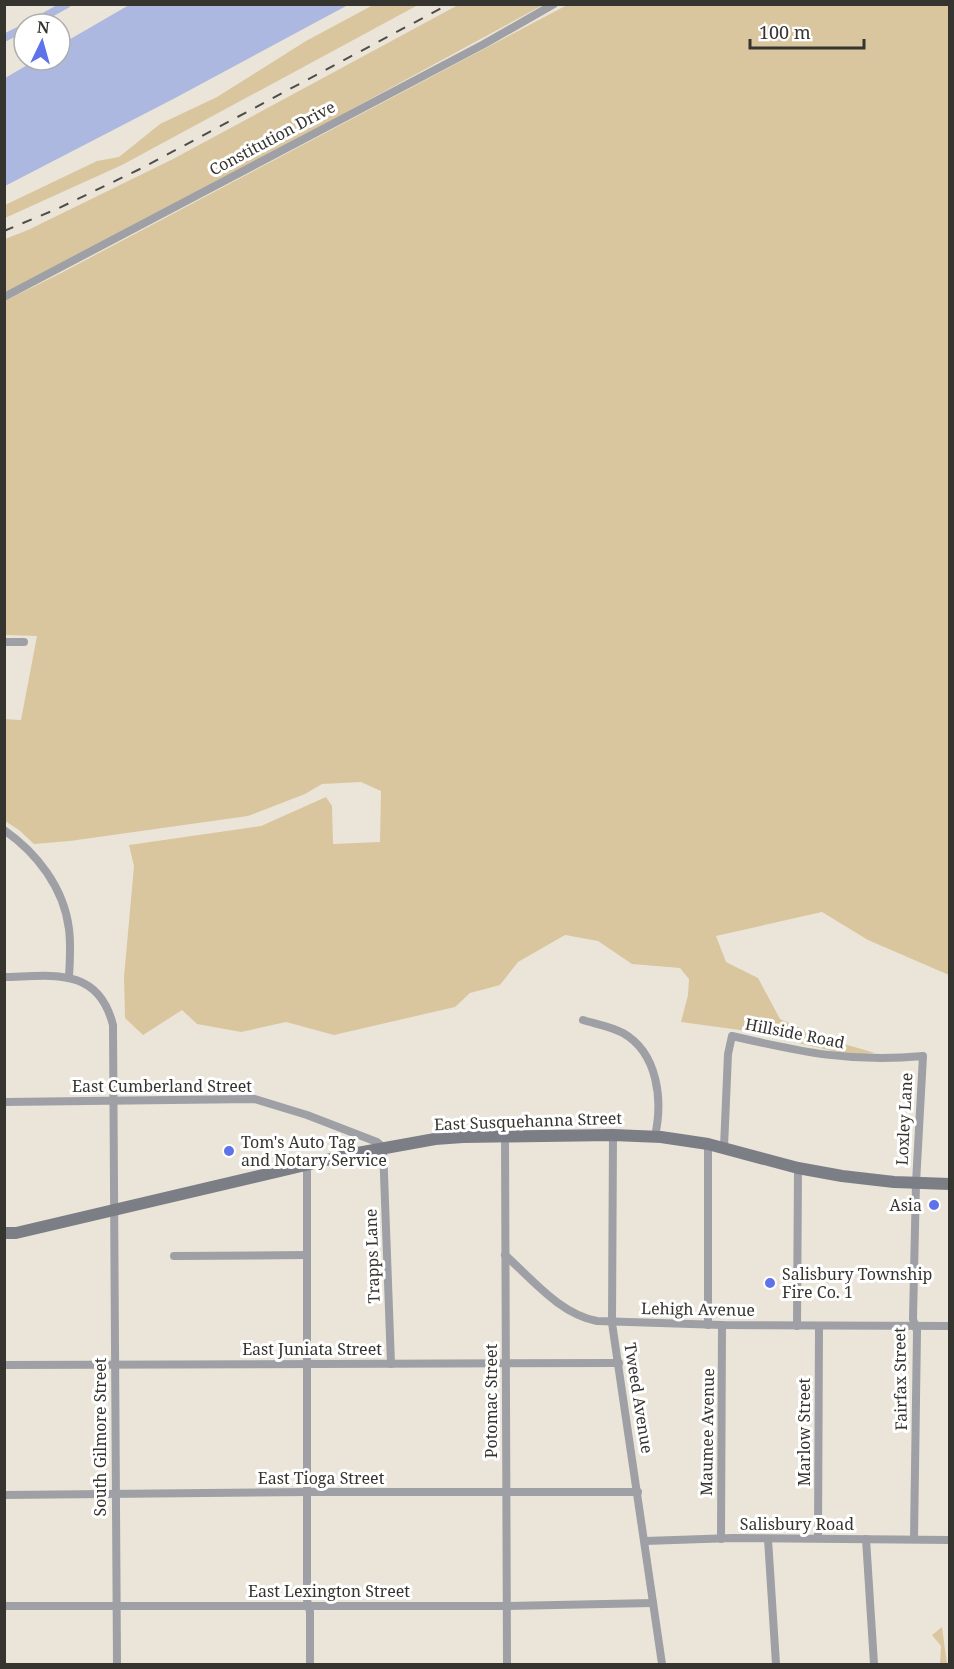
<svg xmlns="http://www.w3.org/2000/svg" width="954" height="1669" font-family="'Noto Serif',serif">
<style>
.green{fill:#d9c69e}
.water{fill:#adb8e1}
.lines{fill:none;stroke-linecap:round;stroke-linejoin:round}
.canal{stroke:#adb8e1;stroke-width:8}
.minor{stroke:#9ea0a5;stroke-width:8}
.secondary{stroke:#7c7e86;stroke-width:12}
.rail{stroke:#4f4d47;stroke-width:2;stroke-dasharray:10 10;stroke-linecap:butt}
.poi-dot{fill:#5e72e9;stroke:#fff;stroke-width:2}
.labels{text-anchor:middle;stroke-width:6;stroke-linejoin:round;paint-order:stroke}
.street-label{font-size:16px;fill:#36342f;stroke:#fff}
.poi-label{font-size:16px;fill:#36342f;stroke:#fff;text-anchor:start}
</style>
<rect width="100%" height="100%" fill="#ebe5d9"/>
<g class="green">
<path d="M375,4L418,5L122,165L5,218V205L97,161L119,157L160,124L217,97L306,41Z"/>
<path d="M458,5H543L330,121L5,292V239L28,230L173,159Z"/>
<path d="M567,5H949V975L868,940L822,912L716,936L726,962L758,978L780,1019L820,1037L875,1053L851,1055L740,1030L681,1022L688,995L689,979L680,968L632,964L598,941L565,935L518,962L500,985L470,993L455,1007L334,1035L286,1022L241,1032L197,1024L182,1010L143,1035L125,1018L124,977L134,866L129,845L261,826L326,797L332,806L333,844L380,842L381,791L361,782L322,784L305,794L248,816L70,841L34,844L19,830L5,821L4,719L21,720L37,636L5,635V301L63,272Z"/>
<path d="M942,1627L947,1664H940L941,1646L932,1635Z"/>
</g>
<path class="water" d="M129,5H348L177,97L5,186V78L36,60H60V45Z"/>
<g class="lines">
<g class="canal">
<path d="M31,24L67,4"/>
<path d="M4,38L24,28"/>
</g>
<g class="minor">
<path d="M4,297L484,44L554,4"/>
<path d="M4,642H24"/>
<path d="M4,830C37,853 64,888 69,929C71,945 70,961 69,976"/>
<path d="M4,977C52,976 98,966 113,1025L117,1664"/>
<path d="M583,1020C596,1024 610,1026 623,1033C658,1053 663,1100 655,1136"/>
<path d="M4,1102L255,1099L307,1115L377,1142L383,1147L391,1364"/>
<path d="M613,1135L612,1323L662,1664"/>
<path d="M505,1136L507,1664"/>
<path d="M724,1147L728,1054L732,1036C801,1052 852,1063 923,1056L916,1183L913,1319L917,1331L914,1539"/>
<path d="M307,1164V1600L310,1612V1664"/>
<path d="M505,1255C533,1280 560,1314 597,1321L722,1325L950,1326"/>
<path d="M174,1256L307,1255"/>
<path d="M708,1325V1144"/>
<path d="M797,1326L798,1168"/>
<path d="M4,1365L619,1363"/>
<path d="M4,1495L308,1492H638"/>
<path d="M818,1538L819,1326"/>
<path d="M721,1539L722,1325"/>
<path d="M768,1539L776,1664"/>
<path d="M866,1539L874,1664"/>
<path d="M645,1541L733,1538L950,1540"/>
<path d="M4,1606H502L653,1603"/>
</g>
<path class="secondary" d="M4,1233H16L352,1154L435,1139L463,1137L613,1135L661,1137L708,1144L798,1168L842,1176L894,1182L950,1184"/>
<g class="rail">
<path d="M4,5L5,4"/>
<path d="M4,231L59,208L142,168L449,4"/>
</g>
</g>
<g class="poi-dot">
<circle cx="229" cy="1151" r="6"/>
<circle cx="934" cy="1205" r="6"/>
<circle cx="770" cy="1283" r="6"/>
</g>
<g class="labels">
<g class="street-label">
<text transform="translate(272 138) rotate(-28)" y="6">Constitution Drive</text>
<text transform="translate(795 1033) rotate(11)" y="6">Hillside Road</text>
<text x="162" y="1092">East Cumberland Street</text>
<text transform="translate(904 1119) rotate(-87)" y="6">Loxley Lane</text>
<text transform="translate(528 1121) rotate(-2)" y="6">East Susquehanna Street</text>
<text transform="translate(372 1256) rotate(-92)" y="6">Trapps Lane</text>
<text transform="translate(698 1309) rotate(1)" y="6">Lehigh Avenue</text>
<text x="312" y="1355">East Juniata Street</text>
<text transform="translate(900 1379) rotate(-91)" y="6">Fairfax Street</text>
<text transform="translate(639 1398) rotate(81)" y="6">Tweed Avenue</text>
<text transform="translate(491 1401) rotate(-90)" y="6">Potomac Street</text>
<text transform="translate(707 1432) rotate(-89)" y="6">Maumee Avenue</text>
<text transform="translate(804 1432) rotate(-90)" y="6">Marlow Street</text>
<text transform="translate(100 1437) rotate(-90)" y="6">South Gilmore Street</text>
<text x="321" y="1484">East Tioga Street</text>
<text x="797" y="1530">Salisbury Road</text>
<text x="329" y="1597">East Lexington Street</text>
</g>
<g class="poi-label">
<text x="241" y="1148">Tom's Auto Tag<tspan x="241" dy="18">and Notary Service</tspan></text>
<text x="922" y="1211" text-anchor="end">Asia</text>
<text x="782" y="1280">Salisbury Township<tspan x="782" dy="18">Fire Co. 1</tspan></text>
</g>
</g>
<rect width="954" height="1669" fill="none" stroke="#36342f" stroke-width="12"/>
<g transform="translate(42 42) rotate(5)"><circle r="28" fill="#ffffff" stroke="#afaeac" stroke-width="1.5"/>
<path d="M0-4.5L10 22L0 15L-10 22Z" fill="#5e72e9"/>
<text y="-9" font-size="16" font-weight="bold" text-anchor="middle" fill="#36342f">N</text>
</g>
<path d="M750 39v9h114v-9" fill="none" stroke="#36342f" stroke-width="3"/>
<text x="759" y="39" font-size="18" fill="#36342f" stroke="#ffffff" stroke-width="4.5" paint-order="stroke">100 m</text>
</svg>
